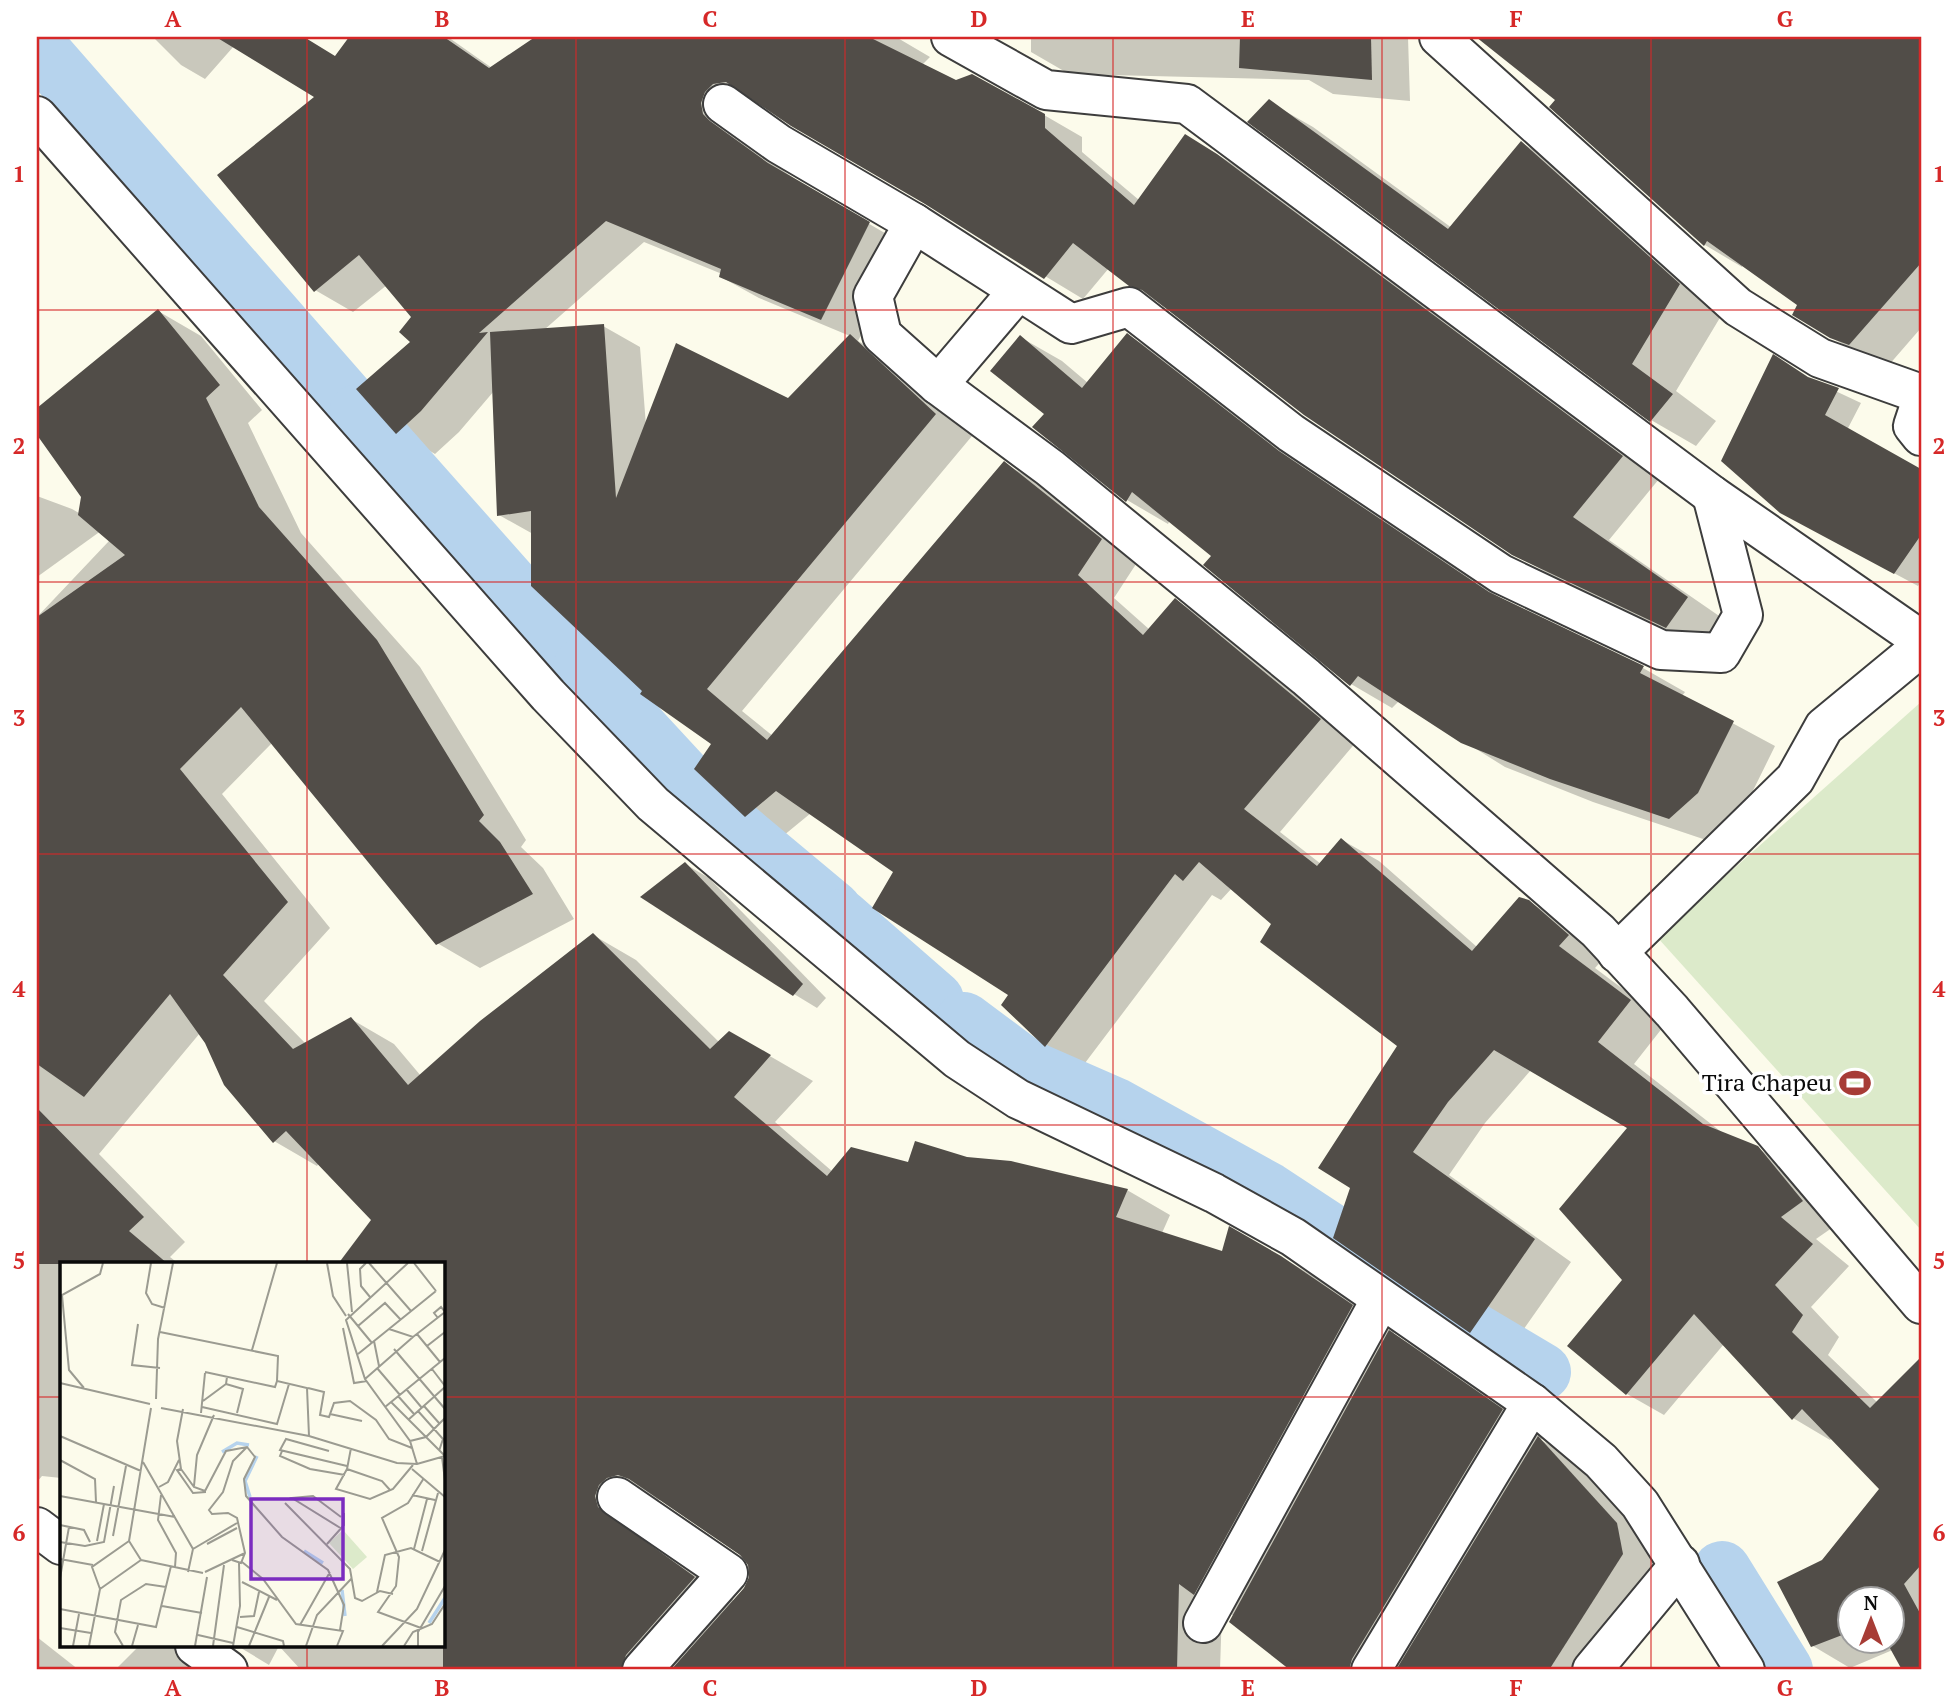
<svg xmlns="http://www.w3.org/2000/svg" width="1958" height="1707" font-family="'PT Serif',serif">
<style>
.pitch{fill:#dceaca}
.shadow{fill:#0003;fill-rule:evenodd}
.lines{fill:none;stroke-linecap:round;stroke-linejoin:round}
.canal{stroke:#b6d3ed;stroke-width:58}
.building{fill:#514d48}
.minor-casing{stroke:#3d3d3d;stroke-width:42}
.minor{stroke:#fff;stroke-width:38}
.grid{fill:none;stroke:#d62828;stroke-width:2;stroke-opacity:0.55}
.labels{text-anchor:middle;stroke-width:7;stroke-linejoin:round;paint-order:stroke}
.poi-label{font-size:24px;fill:#0a0a0a;stroke:#fff;text-anchor:end}
.inset-river{fill:none;stroke:#b6d3ed;stroke-width:3.5}
.inset-road{fill:none;stroke:#9b9b91;stroke-width:2}
.view{fill:#7b2cbf;fill-opacity:0.15;stroke:#7b2cbf;stroke-width:3.5}
.inset-edge{fill:none;stroke:#0a0a0a;stroke-width:3.5}
.neatline{fill:none;stroke:#d62828;stroke-width:2.5}
.grid-label{font-size:23px;text-anchor:middle;font-weight:bold;fill:#d62828}
</style>
<rect width="100%" height="100%" fill="#fcfbeb"/>
<path class="pitch" d="M1921,702V1230L1657,937Z"/>
<g class="shadow">
<path d="M153,37H302L337,58L351,37H448L492,68L538,37H896L930,57L922,65L956,82L1044,115L1082,137V152L1139,200L1186,136L1223,158L1256,178L1659,479L1609,540L1725,620L1705,649L1552,576L1513,553L1109,268L1083,299L761,104L752,105L748,145L806,187L907,246L858,341L887,358L972,436L742,711L773,736L1004,463L1041,484L1138,561L1114,598L1150,630L1175,600L1212,622L1357,741L1280,832L1321,864L1342,840L1379,861L1477,947L1529,902L1567,924L1605,957L1595,968L1667,1022L1634,1064L1724,1134L1757,1148L1795,1170L1839,1223L1816,1239L1849,1266L1811,1307L1839,1337L1828,1355L1878,1403L1916,1364L1921,1367V1638L1850,1668L1813,1646L1824,1562L1881,1489L1832,1438L1830,1440L1793,1418L1724,1344L1664,1415L1627,1394L1570,1346L1625,1280L1630,1128L1531,1070L1485,1123L1449,1175L1571,1262L1507,1353L1471,1332L1335,1238L1399,1046L1274,924L1232,888L1221,900L1212,895L1082,1067L1046,1045L1010,995L895,871L811,813L783,836L746,815L713,744L644,691L533,534L499,515L494,391L459,432L435,454L398,432L414,317L387,285L353,312L315,290L317,96L234,46L205,79L181,65ZM644,242L722,274L721,277L759,298L850,336L788,400L646,426L640,347L603,326L544,330ZM1850,1598H1892V1640H1850Z"/>
<path d="M1031,37H1408L1410,101L1333,94L1309,80L1069,74L1031,52Z"/>
<path d="M1479,37H1921V328L1888,366L1870,359L1830,337L1799,304L1743,265L1742,267L1705,245L1558,100Z"/>
<path d="M1269,102L1313,127L1452,228L1522,143L1566,169L1724,311L1676,391L1716,421L1696,446L1651,420L1250,122Z"/>
<path d="M158,311L201,336L262,410L248,423L301,533L420,667L526,840L521,847L543,868L574,919L480,968L437,943L272,743L222,794L330,928L264,1001L306,1044L351,1019L394,1044L421,1076L593,935L636,960L720,1043L730,1033L813,1081L775,1122L833,1172L967,1159L1127,1190L1170,1215L1162,1233L1223,1253L1281,1257L1325,1283L1395,1331L1393,1334L1432,1357L1544,1435L1541,1440L1581,1463L1660,1549L1666,1580L1607,1670H1290L1234,1616L1222,1609L1220,1670H301L279,1646L269,1665L241,1648L229,1650L216,1670H115L139,1646H443V1264H341L373,1220L319,1163L317,1166L274,1141L200,1033L99,1154L185,1242L170,1257L179,1264H61V1478L42,1476L37,1482V989L71,950L37,932V617L126,523L84,498L37,432V411ZM662,1499L742,1554L750,1564L751,1578L735,1601L640,1534L650,1502Z"/>
<path d="M1127,335L1169,359L1321,477L1509,604L1643,668L1685,692L1682,696L1775,746L1740,817L1712,842L1593,802L1505,767L1399,701L1392,708L1351,684L1214,555L1170,520L1168,524L1127,500L1046,413L1020,337L1062,361L1088,383Z"/>
<path d="M1812,380L1861,403L1847,430L1921,471V581L1918,586L1806,526Z"/>
<path d="M37,496L72,509L105,528L37,577Z"/>
<path d="M685,864L709,878L826,998L817,1008L794,994Z"/>
<path d="M37,1637L79,1670H37Z"/>
</g>
<g class="lines">
<g class="canal">
<path d="M37,46L346,399"/>
<path d="M358,413L576,659"/>
<path d="M582,667L718,814L833,910"/>
<path d="M841,918L935,1000"/>
<path d="M964,1021L1027,1068L1114,1106L1268,1191L1341,1239L1424,1302L1542,1372"/>
<path d="M1722,1570L1784,1670"/>
</g>
</g>
<g class="building">
<path d="M216,37H304L335,56L349,37H444L489,68L535,37H869L956,80L972,74L1045,114V128L1134,205L1185,134L1217,154L1623,456L1573,517L1688,597L1666,628L1512,555L1304,415L1142,290L1129,286L1073,243L1044,279L925,204L791,126L726,82L713,84L705,92L701,103L703,114L710,121L768,163L870,222L821,320L719,277L721,269L606,221L479,333L488,332L421,411L396,434L356,389L410,342L399,332L411,317L359,255L314,292L217,175L314,97Z"/>
<path d="M1240,37H1371L1372,80L1239,68Z"/>
<path d="M1476,37H1921V263L1849,345L1830,338L1792,315L1797,305L1707,241L1704,246L1549,107L1555,100Z"/>
<path d="M1269,99L1448,229L1521,141L1680,284L1632,364L1673,394L1650,422L1247,122Z"/>
<path d="M158,309L220,385L206,398L259,507L377,640L484,815L479,821L500,842L533,894L436,945L241,707L180,769L288,902L223,975L293,1049L351,1017L408,1085L480,1021L593,933L710,1049L729,1031L771,1055L734,1097L827,1176L851,1147L908,1162L915,1141L967,1157L1011,1161L1128,1189L1116,1217L1222,1251L1229,1226L1281,1256L1353,1305L1194,1595L1179,1584L1177,1670H671L744,1588L749,1577L748,1565L740,1555L629,1479L618,1475L607,1478L599,1485L595,1496L598,1507L695,1577L626,1655L621,1670H443V1264H338L371,1220L286,1131L273,1143L224,1085L205,1043L170,994L84,1097L37,1064V617L125,555L78,515L81,497L37,435V408Z"/>
<path d="M604,324L616,498L676,343L788,398L850,334L936,414L707,689L767,740L1004,461L1102,539L1078,575L1143,635L1175,598L1321,719L1244,809L1317,866L1341,838L1472,951L1519,897L1529,900L1569,935L1559,946L1631,1000L1598,1042L1703,1124L1758,1146L1803,1201L1781,1217L1813,1244L1775,1285L1803,1315L1792,1332L1870,1408L1921,1357V1565L1904,1584L1921,1615V1670H1902L1886,1641H1892V1599H1850V1632L1811,1647L1777,1582L1822,1560L1879,1489L1802,1409L1792,1420L1694,1314L1626,1395L1567,1346L1622,1280L1559,1209L1627,1128L1494,1050L1448,1102L1413,1152L1535,1239L1470,1333L1333,1238L1350,1188L1318,1168L1397,1046L1260,942L1271,924L1199,862L1183,881L1175,874L1045,1047L1001,1005L1008,995L872,908L893,872L776,791L745,817L694,769L711,744L640,694L642,691L531,586V511L497,516L490,332Z"/>
<path d="M1127,333L1279,451L1489,592L1644,666L1640,673L1734,721L1698,793L1669,819L1550,779L1461,743L1358,676L1350,686L1203,565L1211,556L1132,492L1126,502L1032,427L1044,414L990,371L1020,335L1082,388Z"/>
<path d="M1773,354L1808,377L1839,388L1825,415L1921,469V535L1894,574L1780,513L1721,461Z"/>
<path d="M685,862L803,984L793,996L640,897Z"/>
<path d="M37,1108L144,1217L129,1231L168,1264H37Z"/>
<path d="M1389,1330L1503,1409L1352,1659L1349,1670H1290L1229,1622Z"/>
<path d="M1538,1436L1617,1523L1623,1554L1549,1670H1396Z"/>
</g>
<g class="lines">
<defs>
<g id="minor">
<path d="M951,37L1046,90L1187,104L1712,495L1921,640"/>
<path d="M1439,37L1738,307L1820,358L1921,394"/>
<path d="M723,104L779,144L914,223L873,296L882,335L938,385L1050,468L1306,677L1598,931L1672,1011L1921,1304"/>
<path d="M37,116L548,695L653,804L957,1059L1018,1099L1214,1193L1293,1237L1532,1403L1601,1461L1640,1504L1745,1670"/>
<path d="M914,223L1071,324L1129,307L1291,433L1501,574L1661,650L1721,653L1743,615L1712,495"/>
<path d="M938,385L1018,291"/>
<path d="M1921,402L1913,426L1921,436"/>
<path d="M1617,953L1795,779L1824,727L1921,647"/>
<path d="M617,1497L728,1573L642,1670"/>
<path d="M37,1527L61,1545"/>
<path d="M1203,1623L1381,1299"/>
<path d="M195,1646L228,1670"/>
<path d="M1371,1670L1532,1403"/>
<path d="M1592,1670L1680,1564"/>
</g>
</defs>
<use href="#minor" class="minor-casing"/>
<use href="#minor" class="minor"/>
</g>
<path class="grid" d="M307,37V1264M576,37V1670M845,37V1670M1113,37V1670M1382,37V1670M1651,37V1670M37,310H1921M37,582H1921M37,854H1921M37,1125H1921M37,1397H61M443,1397H1921M307,1646V1670"/>
<defs>
<symbol id="stadium-bare" viewBox="-9 -9 18 18"><path d="M0-5a6.5 5 0 1 0 0 10a6.5 5 0 1 0 0-10ZM-3.5-1.8h7v3.6h-7Z" fill="#a73c36" stroke="#fff" stroke-width="2.5" paint-order="stroke"/></symbol>
</defs>
<g fill-rule="evenodd">
<use href="#stadium-bare" x="1833" y="1061" width="44" height="44"/>
</g>
<g class="labels">
<g class="poi-label">
<text x="1832" y="1091">Tira Chapeu</text>
</g>
</g>
<g transform="translate(60 1262)">
<rect width="385" height="385" fill="#fcfbeb"/>
<path d="M283,268L307,295L293,307L269,281Z" fill="#dceaca"/>
<path class="inset-river" d="M162,190L177,181L189,183M190,235L185,219L197,194M244,289L263,301M282,328L285,354M369,361L385,336"/>
<path class="inset-road" d="M91,1L86,31L92,42L105,46M267,1L273,34L286,54M287,1L292,50M306,1L300,7L301,24L310,35M309,1L351,49M348,1L286,58L305,117L350,179L357,202M354,1L376,29M288,52L312,81M378,56L374,51L381,45L385,50M78,62L72,103L100,106M298,64L325,41L341,58M283,66L294,121L307,119M329,67L353,75L385,50M100,70L218,94L217,119L247,126L249,174M357,72L380,100M314,79L319,104M367,84L385,70M334,87L385,147M192,88L217,1M298,92L376,29M317,106L340,133M372,107L385,124M145,110L215,125L217,119M305,117L353,75M0,121L90,142M166,122L183,127L177,151M24,126L9,108L2,33L40,12L43,1M248,126L264,130L260,153L269,155L274,141L290,139L316,158L329,177L352,186M347,128L362,146M338,134L354,152M96,137L98,77L113,1M143,139L166,122L167,115M331,140L384,193M364,144L379,161M142,145L217,162L229,122M325,145L385,96M101,146L249,174L337,201L357,202L385,194M123,147L117,179L121,207L117,208L133,231L146,230M358,149L383,177L379,189M141,151L145,111M270,152L302,159M348,158L385,125M0,174L81,209M350,179L366,175L385,156M291,186L287,207L322,219L330,228M222,189L220,194L250,207L285,213M269,189L226,177L220,188L287,204M382,195L385,218M0,198L35,217L36,240M83,200L133,287L128,310M121,207L134,225L145,229L166,189L187,185L195,195L184,217L186,234L222,275L268,308L284,343L280,368M287,207L276,227L310,237L333,227L353,203M352,207L385,235M134,224L137,193L154,153M99,225L108,220L119,198M101,233L98,258L116,291L115,305M352,233L375,238M0,234L115,255M225,241L290,307L295,336L302,339L320,329L333,332M281,255L253,234L232,236L282,267M0,263L24,268L30,280M53,274L66,204M37,279L44,242M69,279L91,146M69,279L81,298M0,280L25,284L44,280L54,224M147,282L177,266M267,282L284,263V251M133,287L177,261M354,287L367,237M362,289L378,231M0,297L33,303M81,298L143,311M172,298L181,301L185,291L177,256L168,251L152,252L149,248L163,230L173,199L187,185M182,300L203,317L236,362L283,369L277,384M145,310L185,291M0,316L9,265M182,320L217,338M40,327L32,305L69,279M40,327L81,298M317,330L325,293L351,286L380,300M102,344L142,351M0,347L96,365L111,304M180,355L194,354L199,330M240,363L270,310M177,365L223,379L224,384M0,366L31,371M361,366L318,350L336,324L339,295L322,256L348,241L364,216M138,373L173,381M13,384L19,352M29,384L40,327M63,384L55,370L61,338L86,322L106,325M72,384L78,363M135,384L147,315M153,384L164,303M173,384L180,344L179,301M189,384L209,335M246,384L257,353L292,316M322,384L357,347L385,288M344,384L353,370L372,362L385,342M358,384V370L385,324"/>
<path class="view" d="M191,237H283V317H191Z"/>
<rect width="385" height="385" class="inset-edge"/>
</g>
<rect width="1958" height="1707" fill="none" stroke="#ffffff" stroke-width="77"/>
<g transform="translate(1871 1620)"><circle r="33" fill="#ffffff" stroke="#9d9d9d" stroke-width="2"/>
<path d="M0-5L12 26L0 18L-12 26Z" fill="#a73c36"/>
<text y="-10" font-size="19" font-weight="bold" text-anchor="middle" fill="#0a0a0a">N</text>
</g>
<rect x="38" y="38" width="1882" height="1630" class="neatline"/>
<g class="grid-label">
<text x="173" y="27">A</text>
<text x="442" y="27">B</text>
<text x="710" y="27">C</text>
<text x="979" y="27">D</text>
<text x="1248" y="27">E</text>
<text x="1516" y="27">F</text>
<text x="1785" y="27">G</text>
<text x="19" y="182">1</text>
<text x="1939" y="182">1</text>
<text x="19" y="454">2</text>
<text x="1939" y="454">2</text>
<text x="19" y="726">3</text>
<text x="1939" y="726">3</text>
<text x="19" y="997">4</text>
<text x="1939" y="997">4</text>
<text x="19" y="1269">5</text>
<text x="1939" y="1269">5</text>
<text x="19" y="1541">6</text>
<text x="1939" y="1541">6</text>
<text x="173" y="1696">A</text>
<text x="442" y="1696">B</text>
<text x="710" y="1696">C</text>
<text x="979" y="1696">D</text>
<text x="1248" y="1696">E</text>
<text x="1516" y="1696">F</text>
<text x="1785" y="1696">G</text>
</g>
</svg>
